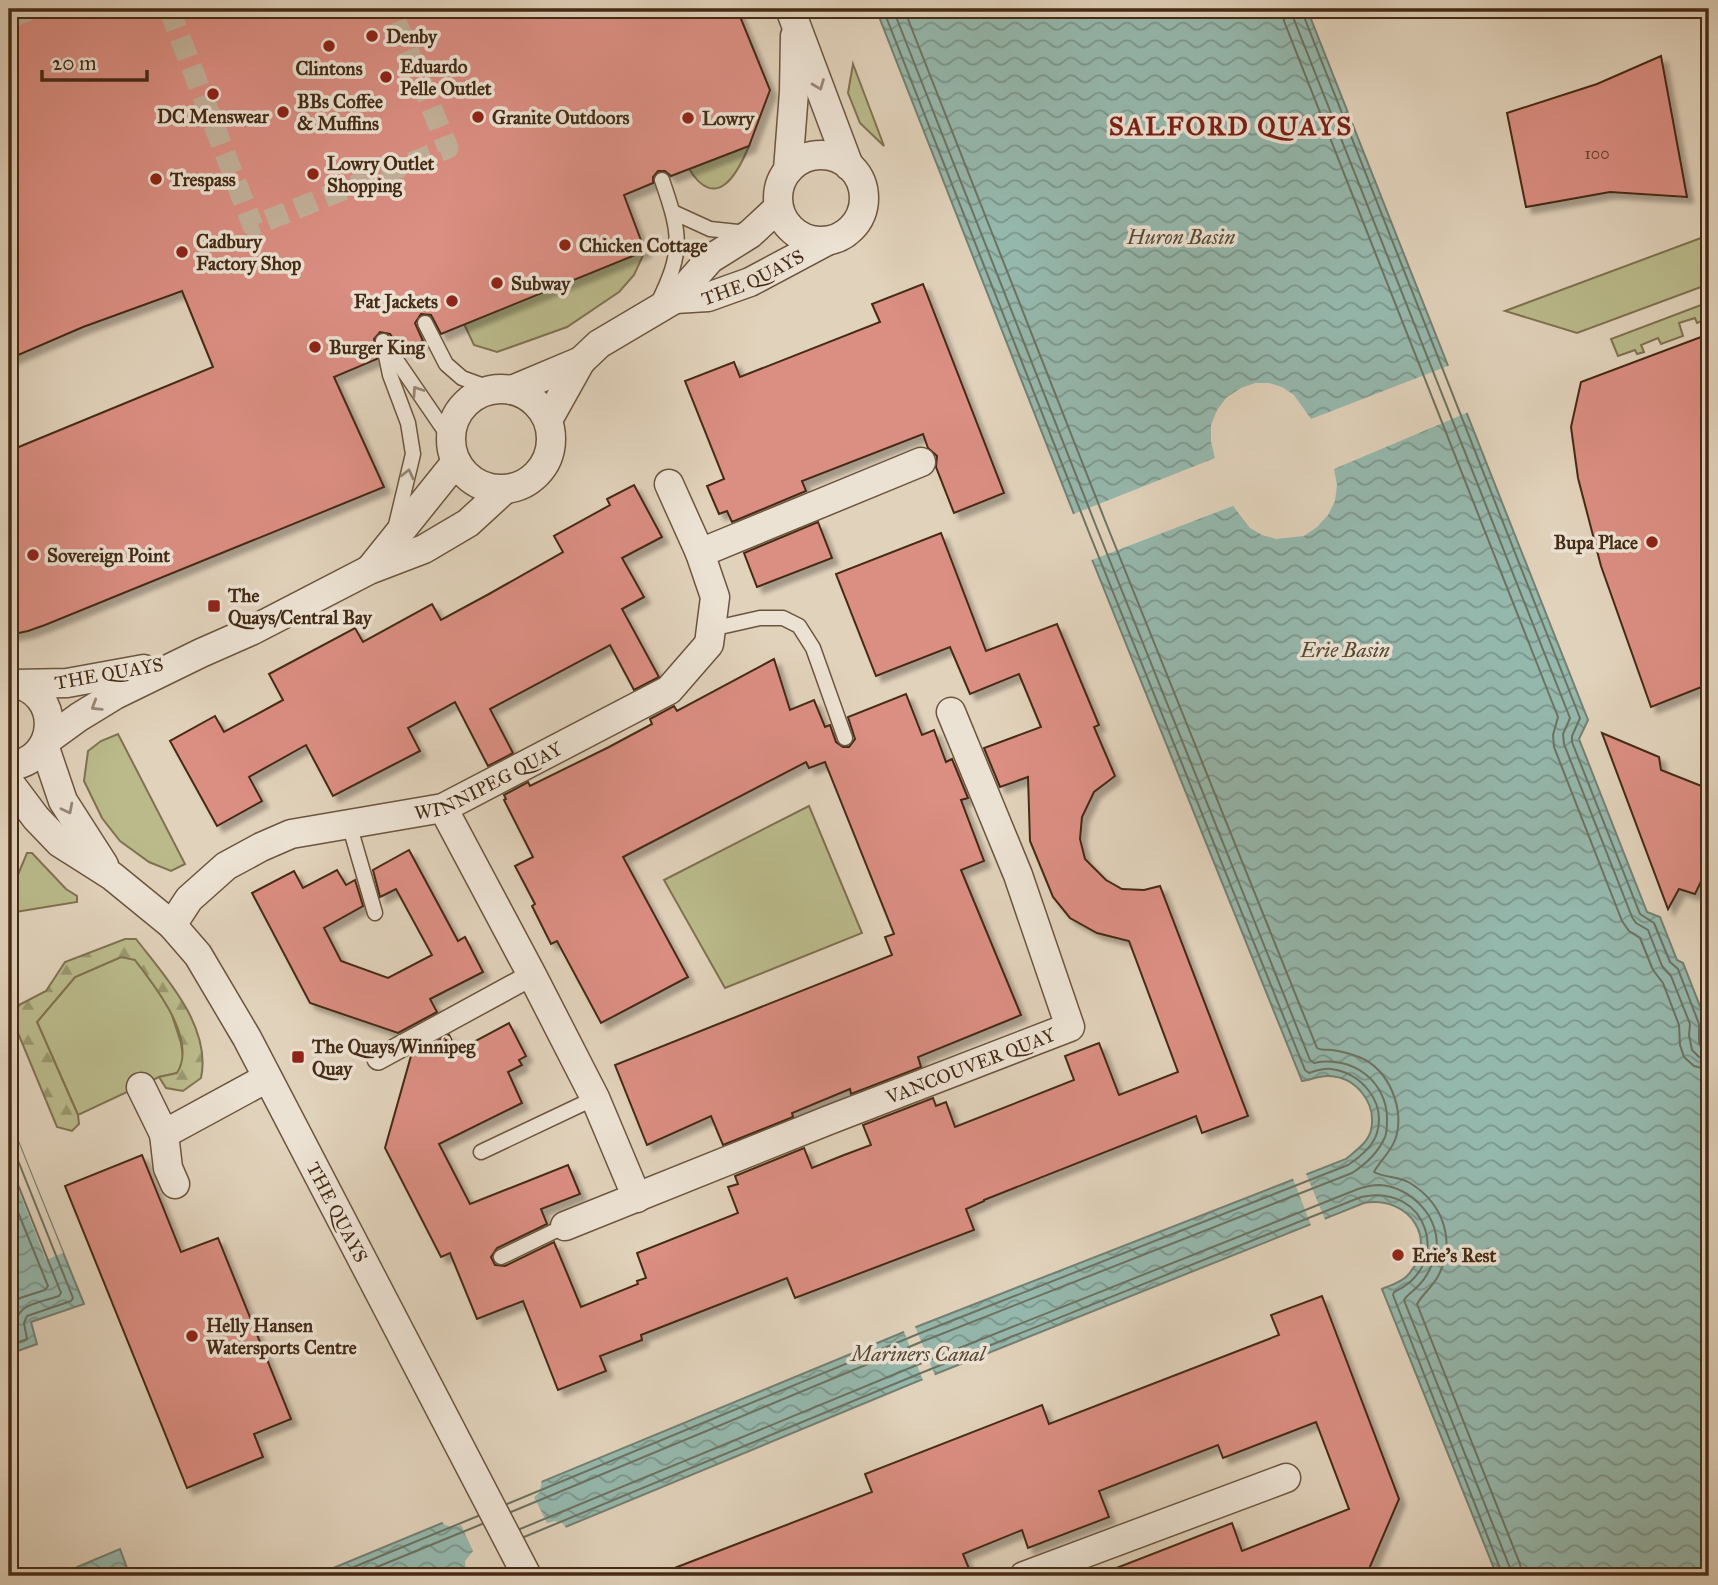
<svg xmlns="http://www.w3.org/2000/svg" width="1718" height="1585" font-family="'IM FELL Great Primer',serif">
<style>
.green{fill:#baba8b;stroke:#807250;stroke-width:2}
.forest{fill:url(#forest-firs);stroke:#807250;stroke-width:2}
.water{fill:url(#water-waves);stroke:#758070;stroke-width:2}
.pier{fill:#e1d2bb}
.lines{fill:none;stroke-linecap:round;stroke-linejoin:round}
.shore{stroke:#6d7260;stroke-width:2}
.building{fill:#db8e82;stroke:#452b14;stroke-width:2;filter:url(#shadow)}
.pedestrian-tunnel{stroke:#c2b19a;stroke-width:21;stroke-dasharray:21 10;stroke-linecap:butt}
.service-casing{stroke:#6c553e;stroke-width:17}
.pedestrian-casing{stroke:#6c553e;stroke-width:24}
.minor-casing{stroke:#6c553e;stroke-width:31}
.service{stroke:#ece2d3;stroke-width:14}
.pedestrian{stroke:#ece2d3;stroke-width:21}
.minor{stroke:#ece2d3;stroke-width:28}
.oneway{stroke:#988674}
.poi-dot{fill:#8f2418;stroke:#ece2d3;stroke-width:2.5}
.labels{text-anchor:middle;stroke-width:7;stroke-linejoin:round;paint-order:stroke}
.number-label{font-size:16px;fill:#6a4430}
.poi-label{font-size:19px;font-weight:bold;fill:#452b14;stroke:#ece2d3;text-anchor:start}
.street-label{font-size:19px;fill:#452b14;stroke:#ece2d3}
.water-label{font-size:21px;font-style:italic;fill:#554733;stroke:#ece2d3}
.district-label{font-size:26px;font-weight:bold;letter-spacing:2px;fill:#7a1f14;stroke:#ece2d3}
</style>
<defs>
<pattern id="forest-firs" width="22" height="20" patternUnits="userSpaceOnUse" patternTransform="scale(1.75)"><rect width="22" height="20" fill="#baba8b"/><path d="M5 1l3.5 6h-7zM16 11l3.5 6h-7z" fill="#999770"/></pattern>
<pattern id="water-waves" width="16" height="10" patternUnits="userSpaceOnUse" patternTransform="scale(1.75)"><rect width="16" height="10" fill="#95b8ad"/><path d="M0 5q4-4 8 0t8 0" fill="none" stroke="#7b968c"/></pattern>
<filter id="shadow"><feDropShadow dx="6" dy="6" stdDeviation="2" flood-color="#0004"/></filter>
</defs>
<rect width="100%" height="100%" fill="#e1d2bb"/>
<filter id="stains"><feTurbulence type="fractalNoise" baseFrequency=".00286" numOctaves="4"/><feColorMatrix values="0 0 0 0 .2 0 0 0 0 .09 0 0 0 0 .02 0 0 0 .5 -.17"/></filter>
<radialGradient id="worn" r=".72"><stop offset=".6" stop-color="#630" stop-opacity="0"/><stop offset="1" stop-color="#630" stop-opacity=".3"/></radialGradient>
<g class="green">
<path d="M853,64L884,146L860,123L848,93Z"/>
<path d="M749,146C737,175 716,212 689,169Z"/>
<path d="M1709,235V284L1577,333L1505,311Z"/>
<path d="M645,251L634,275L619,292L567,327L497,352L474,345L464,324Z"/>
<path d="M1709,302V318L1697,323L1695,318L1679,323L1683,336L1661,344L1658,338L1641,345L1644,352L1637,354L1635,350L1618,356L1611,339Z"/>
<path d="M118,734L185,864L171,871L149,862L120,841L102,818L84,781L88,751L101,741Z"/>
<path d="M809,806L862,933L725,988L664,880Z"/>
<path d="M27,853H32L66,889L77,896V902L9,913V896Z"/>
<path d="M121,957L135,959L169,1006L181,1043L184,1063L177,1073L159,1077L78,1115L37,1022L75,977Z"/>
</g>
<path class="forest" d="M125,939H136C165,976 212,1027 201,1078L183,1091L166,1088L159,1077L177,1073C198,1040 155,986 135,960L121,957L75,977L37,1022L78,1115L79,1124L72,1131L57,1127L13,1021L19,1005L46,991L65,962Z"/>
<g class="water">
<path d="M876,9H1307L1588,720L1579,739L1647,912L1660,917L1677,960L1683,963L1707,1024L1704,1034L1709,1050V1576H1497L1382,1289C1391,1285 1400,1283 1407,1276C1440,1241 1410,1195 1364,1203L923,1379L447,1576H314L916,1327L1346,1159C1355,1151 1368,1143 1371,1130C1377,1103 1356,1077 1329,1076C1321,1075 1310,1080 1302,1081L1081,532Z"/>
<path d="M9,1119L84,1304L31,1322L37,1344L9,1354Z"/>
<path d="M120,1549L130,1576H81L77,1567Z"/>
</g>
<g class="pier">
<path d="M1453,364L1471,411L1334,469L1337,485L1335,501L1328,515L1317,527L1304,536L1276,539L1262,535L1250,528L1233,506L1089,561L1071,515L1215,458L1211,442V425L1217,410L1227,397L1241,388L1255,383H1269L1282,387L1294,395L1311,419Z"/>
<path d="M9,1119L63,1253L46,1260L9,1166Z"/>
<path d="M1305,1171L1326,1222L1312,1228L1292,1176Z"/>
<path d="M914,1324L936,1378L924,1383L903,1329Z"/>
<path d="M542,1478L540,1492L534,1497L547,1523L555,1521L562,1523L568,1530L466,1572L465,1561L473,1551L461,1525L453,1527L445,1525L440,1520Z"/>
</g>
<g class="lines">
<g class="shore">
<path d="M904,9L1106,523L1317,1048C1322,1051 1326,1049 1332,1050C1341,1051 1351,1054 1359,1057C1389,1068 1406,1111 1395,1140C1390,1153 1379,1162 1374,1172C1384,1178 1400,1176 1410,1183C1444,1204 1457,1243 1437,1278C1431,1288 1422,1295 1417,1304L1520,1564L1522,1576"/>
<path d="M1282,9L1284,21L1558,717L1553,735L1554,747L1622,921L1629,931L1640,938L1653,970L1663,983L1679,1025L1680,1045L1684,1057L1694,1066L1709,1070"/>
<path d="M1292,9L1293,17L1570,718L1563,734L1564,744L1632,917L1636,923L1648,930L1662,966L1671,976L1690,1024L1689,1035L1692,1050L1699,1057L1709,1059"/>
<path d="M1301,9L1580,718L1572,736V742L1640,914L1654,923L1670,962L1678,969L1699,1024V1043L1703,1050L1709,1051"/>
<path d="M9,1138L73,1298L71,1301L27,1316L24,1323L27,1339L9,1346"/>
<path d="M9,1162L61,1293L59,1296C37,1304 12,1303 16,1333L9,1337"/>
<path d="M9,1190L48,1286L45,1290L20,1298L9,1309"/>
<path d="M507,1504L918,1334L1348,1165C1360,1157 1373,1147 1377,1133C1386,1101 1361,1073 1331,1069C1324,1068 1315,1071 1309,1073L1305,1070L1088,530L883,9"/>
<path d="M511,1512L921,1342L1352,1173C1366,1164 1378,1153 1385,1137C1387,1132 1387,1127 1387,1121C1388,1081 1352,1055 1314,1063L1310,1060L1096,526L893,9"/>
<path d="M520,1529L917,1365L1358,1189C1364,1187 1372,1185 1379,1185C1411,1186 1442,1219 1436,1251C1434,1263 1427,1277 1419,1285C1414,1291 1408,1294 1404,1300L1510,1568L1512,1576"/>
<path d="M524,1537L921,1373L1361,1197C1429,1182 1453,1266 1394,1292L1393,1295L1503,1576"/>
<path d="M332,1576L478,1516"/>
<path d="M355,1576L482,1524"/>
</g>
</g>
<g class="building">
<path d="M9,9H737L770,90L749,146L671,176L665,171H658L653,177V183L624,195L645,251L441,334L431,315L421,314L415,323L423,341L401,350L390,334L380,332L374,339L377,359L334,377L384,487L45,625L28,631L9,635V451L213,367L182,291L83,327L9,359Z"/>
<path d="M1661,56L1687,197L1610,192L1526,207L1507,113L1597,84Z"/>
<path d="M923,284L1004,493L954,513L936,467L937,456L928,448L923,434L802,481L806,491L732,522L727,511L719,514L707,486L724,479L685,381L734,362L740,377L880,322L872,304Z"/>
<path d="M1709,334V684L1651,707L1601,566L1578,478L1571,427L1581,382Z"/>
<path d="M634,485L662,537L622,558L644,597L622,609L659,677L634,690L610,645L490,709L513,753L488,766L455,702L408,728L420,751L333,796L306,745L249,777L262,801L217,826L170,741L215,716L224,732L283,700L269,674L355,628L363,642L432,604L441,620L489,594L563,552L554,536L610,505L607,499Z"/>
<path d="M818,522L832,558L757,587L744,553Z"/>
<path d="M941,533L986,651L1057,624L1099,725L1094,727L1115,776L1094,792L1082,817L1080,839L1085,859L1106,880L1122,889L1144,890L1160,886L1248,1116L1202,1133L1196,1116L984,1200V1201L966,1209L974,1230L795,1298L787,1278L641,1335L642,1340L600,1356L606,1371L558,1390L523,1301L477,1319L450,1253L441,1257L385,1148L411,1056L449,1035L457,1051L509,1023L526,1056L519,1060L522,1065L508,1072L522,1103L439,1144L470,1204L568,1165L580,1194L541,1209L547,1224L497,1248L491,1257L495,1265L505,1266L554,1242L581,1307L638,1284L637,1281L646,1278L637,1253L738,1213L728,1187L738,1184L735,1176L804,1148L812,1168L844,1155L871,1145L863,1125L933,1098L936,1106L946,1102L955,1127L1074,1080L1065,1056L1099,1043L1119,1095L1178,1072L1129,941L1097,933L1070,918L1053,897L1030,841L1028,777L1000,787L984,748L1041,727L1019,674L970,694L950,647L876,676L836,574Z"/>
<path d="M774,659L790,710L814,700L825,727L830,725L836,742L843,747H849L855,739L848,717L906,694L922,735L934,730L946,762L952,759L968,798L961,800L984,861L961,870L1021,1015L918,1057L921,1067L851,1094L850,1089L792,1113L793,1117L723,1145L711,1116L647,1145L615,1065L892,955L885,937L894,934L825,762L809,768L806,762L623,857L688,977L601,1023L557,941L551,944L532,906L535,904L515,866L533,857L504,800L506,799L504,795L528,782L530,786L609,747L652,724L650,719L674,706L677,711Z"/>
<path d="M1602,733L1659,757L1661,770L1709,789V844L1703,860L1707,869L1695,894L1679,889L1668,909Z"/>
<path d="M409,850L458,941L465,937L483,972L430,999L437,1012L398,1033L310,1003L252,893L294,871L303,888L337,870L346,885L355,880L363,906L324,928L341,961L388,978L432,955L396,889L380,897L373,870Z"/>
<path d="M142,1155L181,1252L218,1238L291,1419L254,1434L263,1457L187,1488L65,1186Z"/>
<path d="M1322,1296L1399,1499L1366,1576H1101V1574L1232,1523L1242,1551L1349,1509L1316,1422L1223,1458L1218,1445L1099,1491L1109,1517L1028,1548L1022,1530L963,1554L972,1576H659V1574L872,1492L865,1474L1042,1405L1049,1424L1279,1335L1271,1315Z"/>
</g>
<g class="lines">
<g class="pedestrian-tunnel">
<path d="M169,9L253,226L448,148L391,9"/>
<path d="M9,18L32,9"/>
</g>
<defs>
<g id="service">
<path d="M675,213L710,229L747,233"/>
<path d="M657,305C684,251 681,235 662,180"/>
<path d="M425,323L446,364L462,378L495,390"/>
<path d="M383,341L390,375L408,423L413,454L395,529"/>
<path d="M388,348L451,440"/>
<path d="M711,629L760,618H783L799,626L813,648L845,738"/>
<path d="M349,824L375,913"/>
<path d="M481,1152L595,1098"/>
<path d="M501,1257L565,1226"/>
</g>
<path id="pedestrian" d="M378,1059L532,975"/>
<g id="minor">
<path d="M790,9L849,166"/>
<circle cx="821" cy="198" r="43"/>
<path d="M788,170L794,92L795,36"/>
<path id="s1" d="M675,299L708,297L750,282L827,241"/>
<circle cx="501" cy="439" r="50"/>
<path d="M512,390L581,361"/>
<path d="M548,420L581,361L599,344L675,299L710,259L750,234L778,208"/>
<path d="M669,484L700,553"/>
<path d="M371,568L456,462"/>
<path d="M15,684L67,683L144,669"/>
<path d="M46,741L79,717L115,695L201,653L251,631L369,570L424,549L468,523L504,490"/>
<path d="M44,745L63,801L104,865"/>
<path d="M9,766C60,761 63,691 12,683"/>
<path id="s2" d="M9,782L36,818L60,843L112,876L172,925L198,955L247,1038L527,1576"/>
<path d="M443,808L532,975L595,1098L637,1198"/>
<path id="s3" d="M172,925L189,899L226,866L261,847L291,834L443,808L669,690L709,644L715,597L700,553L921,462"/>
<path d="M141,1087L164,1134"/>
<path d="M175,1184L168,1168L164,1134L267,1078"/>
<path id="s4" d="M565,1226L829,1120L1070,1027L1018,875L951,712"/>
<path d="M1024,1576L1286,1478"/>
</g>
</defs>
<use href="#service" class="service-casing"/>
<use href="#pedestrian" class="pedestrian-casing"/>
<use href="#minor" class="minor-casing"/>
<use href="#service" class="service"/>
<use href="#pedestrian" class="pedestrian"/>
<use href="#minor" class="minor"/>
</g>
<defs><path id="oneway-chevron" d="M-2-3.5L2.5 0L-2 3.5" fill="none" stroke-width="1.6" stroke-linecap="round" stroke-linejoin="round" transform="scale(1.75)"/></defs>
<g class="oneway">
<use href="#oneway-chevron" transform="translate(819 85) rotate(69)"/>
<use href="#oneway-chevron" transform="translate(417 391) rotate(-124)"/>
<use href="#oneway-chevron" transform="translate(408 474) rotate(-77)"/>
<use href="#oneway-chevron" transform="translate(96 706) rotate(148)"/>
<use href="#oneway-chevron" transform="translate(68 809) rotate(63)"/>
</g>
<g class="poi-dot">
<circle cx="372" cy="36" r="7"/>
<circle cx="329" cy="46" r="7"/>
<circle cx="386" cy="77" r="7"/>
<circle cx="213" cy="94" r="7"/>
<circle cx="283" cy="112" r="7"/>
<circle cx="478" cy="117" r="7"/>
<circle cx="688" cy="118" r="7"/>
<circle cx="313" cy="174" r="7"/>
<circle cx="156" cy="179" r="7"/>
<circle cx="565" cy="245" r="7"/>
<circle cx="182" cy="252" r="7"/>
<circle cx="497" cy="283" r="7"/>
<circle cx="452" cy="301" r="7"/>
<circle cx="315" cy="347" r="7"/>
<circle cx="1652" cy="542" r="7"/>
<circle cx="33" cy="555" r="7"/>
<rect x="207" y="599" width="14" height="14" rx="3.5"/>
<rect x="291" y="1050" width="14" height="14" rx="3.5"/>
<circle cx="1398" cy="1255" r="7"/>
<circle cx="192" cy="1336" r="7"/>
</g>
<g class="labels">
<g class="number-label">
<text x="1597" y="159">100</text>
</g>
<g class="poi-label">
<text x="386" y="43">Denby</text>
<text x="400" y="73">Eduardo<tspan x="400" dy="22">Pelle Outlet</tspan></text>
<text x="329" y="75" text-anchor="middle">Clintons</text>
<text x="297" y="108">BBs Coffee<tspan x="297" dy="22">&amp; Muffins</tspan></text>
<text x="213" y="123" text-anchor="middle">DC Menswear</text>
<text x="492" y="124">Granite Outdoors</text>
<text x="702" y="125">Lowry</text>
<text x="327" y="170">Lowry Outlet<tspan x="327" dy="22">Shopping</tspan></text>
<text x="170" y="186">Trespass</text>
<text x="196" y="248">Cadbury<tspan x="196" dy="22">Factory Shop</tspan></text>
<text x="579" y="252">Chicken Cottage</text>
<text x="511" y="290">Subway</text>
<text x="438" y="308" text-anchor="end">Fat Jackets</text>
<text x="329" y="354">Burger King</text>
<text x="1638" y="549" text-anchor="end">Bupa Place</text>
<text x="47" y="562">Sovereign Point</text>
<text x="228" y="602">The<tspan x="228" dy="22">Quays/Central Bay</tspan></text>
<text x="312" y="1053">The Quays/Winnipeg<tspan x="312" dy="22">Quay</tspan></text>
<text x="1412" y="1262">Erie's Rest</text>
<text x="206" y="1332">Helly Hansen<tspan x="206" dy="22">Watersports Centre</tspan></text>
</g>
<g class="street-label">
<text dy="7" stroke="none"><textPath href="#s1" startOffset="82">THE QUAYS</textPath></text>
<text transform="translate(109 673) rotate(-10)" y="7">THE QUAYS</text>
<text dy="7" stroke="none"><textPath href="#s3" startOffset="359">WINNIPEG QUAY</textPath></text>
<text dy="7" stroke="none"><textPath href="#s4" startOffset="436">VANCOUVER QUAY</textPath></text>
<text dy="7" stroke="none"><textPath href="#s2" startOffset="551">THE QUAYS</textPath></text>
</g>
<g class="water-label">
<text x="1181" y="244">Huron Basin</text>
<text x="1345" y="657">Erie Basin</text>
<text x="918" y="1361">Mariners Canal</text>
</g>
<g class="district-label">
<text x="1231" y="135">SALFORD QUAYS</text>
</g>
</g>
<rect width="1718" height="1585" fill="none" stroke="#e1d2bb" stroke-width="35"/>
<rect x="10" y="10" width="1697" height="1564" fill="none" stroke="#452b14" stroke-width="3.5"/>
<rect x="18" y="18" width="1683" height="1550" fill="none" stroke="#452b14" stroke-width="2"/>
<path d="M42 70v10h105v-10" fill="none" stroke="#452b14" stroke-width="3.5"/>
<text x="52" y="70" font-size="21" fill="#452b14" stroke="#ece2d3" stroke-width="5" paint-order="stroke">20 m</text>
<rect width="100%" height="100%" filter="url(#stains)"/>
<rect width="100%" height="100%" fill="url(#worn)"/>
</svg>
